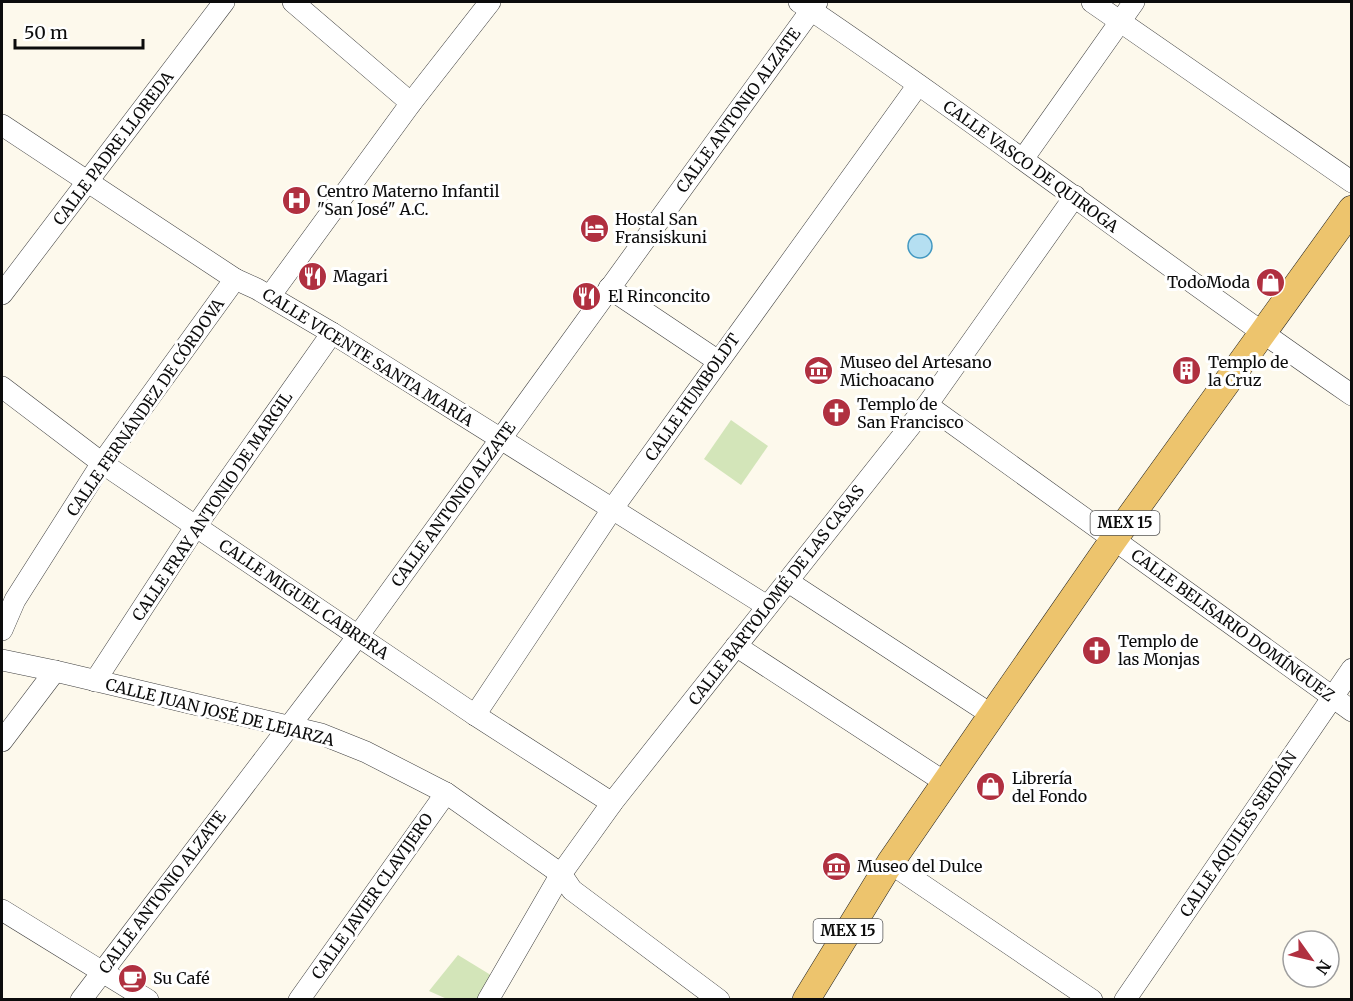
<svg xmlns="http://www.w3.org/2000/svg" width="1353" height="1001" font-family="Merriweather,serif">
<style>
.green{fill:#d3e5b9}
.water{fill:#b5dff1;stroke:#4298c1;stroke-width:1.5}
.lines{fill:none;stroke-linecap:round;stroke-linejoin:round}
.minor-casing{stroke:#3f3f3f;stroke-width:22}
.major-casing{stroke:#1d1d1d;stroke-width:28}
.minor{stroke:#fff;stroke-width:21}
.major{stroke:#edc46d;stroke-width:27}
.labels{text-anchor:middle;stroke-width:6;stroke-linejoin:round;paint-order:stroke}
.shield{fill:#fff;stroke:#555;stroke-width:1.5}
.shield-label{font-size:15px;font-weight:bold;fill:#0c0c0c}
.street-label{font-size:16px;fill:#0c0c0c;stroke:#fff}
.poi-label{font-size:16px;fill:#0c0c0c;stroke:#fff;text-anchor:start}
</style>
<rect width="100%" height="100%" fill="#fdf9ec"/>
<g class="green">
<path d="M731,420L768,446L741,485L704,459Z"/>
<path d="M458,955L494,977L483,999H447L429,991Z"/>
</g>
<circle class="water" cx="920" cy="246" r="12"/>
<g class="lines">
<defs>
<g id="minor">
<path d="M293,2L411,103"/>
<path d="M799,2C986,128 1165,267 1352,395"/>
<path d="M1092,2L1352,182"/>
<path d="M2,125L235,279L257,289L332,333L767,606"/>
<path d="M1023,159L1134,2"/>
<path d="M609,288L718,361"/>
<path d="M2,294L224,2"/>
<path d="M270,296L411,103L490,2"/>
<path d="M2,387L102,463L475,715L612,803"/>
<path d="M927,405L1352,711"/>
<path d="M787,581L992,715"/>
<path d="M2,630L15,600L102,463L235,279"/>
<path d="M736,646L946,783"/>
<path d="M2,660L55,671L321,734L366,752L446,793L561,874L572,890L719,1000"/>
<path d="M95,681L196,526L332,333"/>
<path d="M475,715L613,508L918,85"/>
<path d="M2,741L55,671"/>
<path d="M890,863L1092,1000"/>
<path d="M2,910L148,1000"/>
<path d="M81,1000L358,636L817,2"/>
<path d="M299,1000L446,793"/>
<path d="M488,1000L561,874L612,803L927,405L1075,196"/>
<path d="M1125,1000L1352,669"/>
</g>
<path id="major" d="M806,1000L890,863L992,715L1114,539L1352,209"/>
</defs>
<use href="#minor" class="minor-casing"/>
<use href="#major" class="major-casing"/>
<use href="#minor" class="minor"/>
<use href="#major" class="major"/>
</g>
<defs>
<symbol id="hospital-disc" viewBox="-11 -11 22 22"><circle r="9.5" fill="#b03040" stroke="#fff"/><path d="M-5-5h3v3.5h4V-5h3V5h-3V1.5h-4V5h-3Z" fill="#fff"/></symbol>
<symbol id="hotel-disc" viewBox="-11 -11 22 22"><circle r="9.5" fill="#b03040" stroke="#fff"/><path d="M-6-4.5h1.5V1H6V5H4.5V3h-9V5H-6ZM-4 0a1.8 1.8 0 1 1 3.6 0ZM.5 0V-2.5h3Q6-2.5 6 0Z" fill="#fff"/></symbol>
<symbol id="restaurant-disc" viewBox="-11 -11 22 22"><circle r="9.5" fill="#b03040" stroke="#fff"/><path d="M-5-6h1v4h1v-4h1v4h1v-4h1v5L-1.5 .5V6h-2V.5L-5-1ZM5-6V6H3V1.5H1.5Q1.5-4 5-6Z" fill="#fff"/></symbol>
<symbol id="shop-disc" viewBox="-11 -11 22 22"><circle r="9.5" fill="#b03040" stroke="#fff"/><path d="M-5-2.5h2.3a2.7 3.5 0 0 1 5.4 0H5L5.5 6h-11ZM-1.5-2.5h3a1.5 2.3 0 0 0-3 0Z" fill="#fff"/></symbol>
<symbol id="museum-disc" viewBox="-11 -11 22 22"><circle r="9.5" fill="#b03040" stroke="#fff"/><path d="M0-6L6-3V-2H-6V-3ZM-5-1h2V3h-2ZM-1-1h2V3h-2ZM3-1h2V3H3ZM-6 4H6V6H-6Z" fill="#fff"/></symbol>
<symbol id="building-disc" viewBox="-11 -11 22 22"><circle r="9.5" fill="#b03040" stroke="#fff"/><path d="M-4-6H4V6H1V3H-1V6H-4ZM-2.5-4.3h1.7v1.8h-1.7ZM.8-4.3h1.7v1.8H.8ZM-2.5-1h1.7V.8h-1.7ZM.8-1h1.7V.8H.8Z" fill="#fff"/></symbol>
<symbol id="church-disc" viewBox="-11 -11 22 22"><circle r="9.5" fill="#b03040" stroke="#fff"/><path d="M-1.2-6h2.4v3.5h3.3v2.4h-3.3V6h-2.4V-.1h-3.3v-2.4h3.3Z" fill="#fff"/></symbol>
<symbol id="cafe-disc" viewBox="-11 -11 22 22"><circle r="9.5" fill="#b03040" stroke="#fff"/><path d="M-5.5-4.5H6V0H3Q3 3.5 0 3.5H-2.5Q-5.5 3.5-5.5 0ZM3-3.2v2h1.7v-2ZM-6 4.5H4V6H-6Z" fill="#fff"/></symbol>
</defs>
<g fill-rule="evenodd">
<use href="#hospital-disc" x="280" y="184" width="33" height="33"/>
<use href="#hotel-disc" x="578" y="212" width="33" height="33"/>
<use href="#restaurant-disc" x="296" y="260" width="33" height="33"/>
<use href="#shop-disc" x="1254" y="266" width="33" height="33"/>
<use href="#restaurant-disc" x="570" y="280" width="33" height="33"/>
<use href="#museum-disc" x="802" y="354" width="33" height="33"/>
<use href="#building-disc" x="1170" y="354" width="33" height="33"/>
<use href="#church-disc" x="820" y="396" width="33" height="33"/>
<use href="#church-disc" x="1080" y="634" width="33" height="33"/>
<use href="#shop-disc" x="974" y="770" width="33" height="33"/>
<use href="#museum-disc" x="820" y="850" width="33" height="33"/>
<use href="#cafe-disc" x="116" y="962" width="33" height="33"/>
</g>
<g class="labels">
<g class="shield">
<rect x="1090.5" y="511" width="69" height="24" rx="4.5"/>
<rect x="813.5" y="919" width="69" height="24" rx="4.5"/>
</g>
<g class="shield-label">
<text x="1125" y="528">MEX 15</text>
<text x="848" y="936">MEX 15</text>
</g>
<g class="street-label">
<text transform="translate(738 110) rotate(-54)" y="6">CALLE ANTONIO ALZATE</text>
<text transform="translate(113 148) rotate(-53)" y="6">CALLE PADRE LLOREDA</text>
<text transform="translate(1031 166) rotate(36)" y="6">CALLE VASCO DE QUIROGA</text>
<text transform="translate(368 357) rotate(32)" y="6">CALLE VICENTE SANTA MARÍA</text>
<text transform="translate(692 397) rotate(-55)" y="6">CALLE HUMBOLDT</text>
<text transform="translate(145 407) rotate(-55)" y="6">CALLE FERNÁNDEZ DE CÓRDOVA</text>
<text transform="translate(453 504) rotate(-54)" y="6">CALLE ANTONIO ALZATE</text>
<text transform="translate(212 506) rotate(-56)" y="6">CALLE FRAY ANTONIO DE MARGIL</text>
<text transform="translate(776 595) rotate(-52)" y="6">CALLE BARTOLOMÉ DE LAS CASAS</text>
<text transform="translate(304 599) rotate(34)" y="6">CALLE MIGUEL CABRERA</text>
<text transform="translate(1233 625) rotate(36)" y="6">CALLE BELISARIO DOMÍNGUEZ</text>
<text transform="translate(220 712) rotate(14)" y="6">CALLE JUAN JOSÉ DE LEJARZA</text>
<text transform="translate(1238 834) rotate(-56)" y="6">CALLE AQUILES SERDÁN</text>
<text transform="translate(162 892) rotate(-53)" y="6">CALLE ANTONIO ALZATE</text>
<text transform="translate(372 896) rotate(-55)" y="6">CALLE JAVIER CLAVIJERO</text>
</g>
<g class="poi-label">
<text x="317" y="197">Centro Materno Infantil<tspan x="317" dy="18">"San José" A.C.</tspan></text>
<text x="615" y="225">Hostal San<tspan x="615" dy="18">Fransiskuni</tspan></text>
<text x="333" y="282">Magari</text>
<text x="1250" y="288" text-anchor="end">TodoModa</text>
<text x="608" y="302">El Rinconcito</text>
<text x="840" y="368">Museo del Artesano<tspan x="840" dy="18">Michoacano</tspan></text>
<text x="1208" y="368">Templo de<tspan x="1208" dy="18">la Cruz</tspan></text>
<text x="857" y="410">Templo de<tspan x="857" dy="18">San Francisco</tspan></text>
<text x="1118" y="647">Templo de<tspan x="1118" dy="18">las Monjas</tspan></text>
<text x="1012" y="784">Librería<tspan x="1012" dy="18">del Fondo</tspan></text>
<text x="857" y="872">Museo del Dulce</text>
<text x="153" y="984">Su Café</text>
</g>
</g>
<rect width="1353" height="1001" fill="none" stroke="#0c0c0c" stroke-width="6"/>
<g transform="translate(1311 959) rotate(124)"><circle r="28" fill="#ffffff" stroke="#9e9e9e" stroke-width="1.5"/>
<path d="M0-4.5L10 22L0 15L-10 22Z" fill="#b03040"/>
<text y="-9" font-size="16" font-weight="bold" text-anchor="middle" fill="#0c0c0c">N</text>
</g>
<path d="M15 39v9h128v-9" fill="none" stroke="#0c0c0c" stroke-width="3"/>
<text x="24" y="39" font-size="18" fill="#0c0c0c" stroke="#ffffff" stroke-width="4.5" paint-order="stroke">50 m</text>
</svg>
